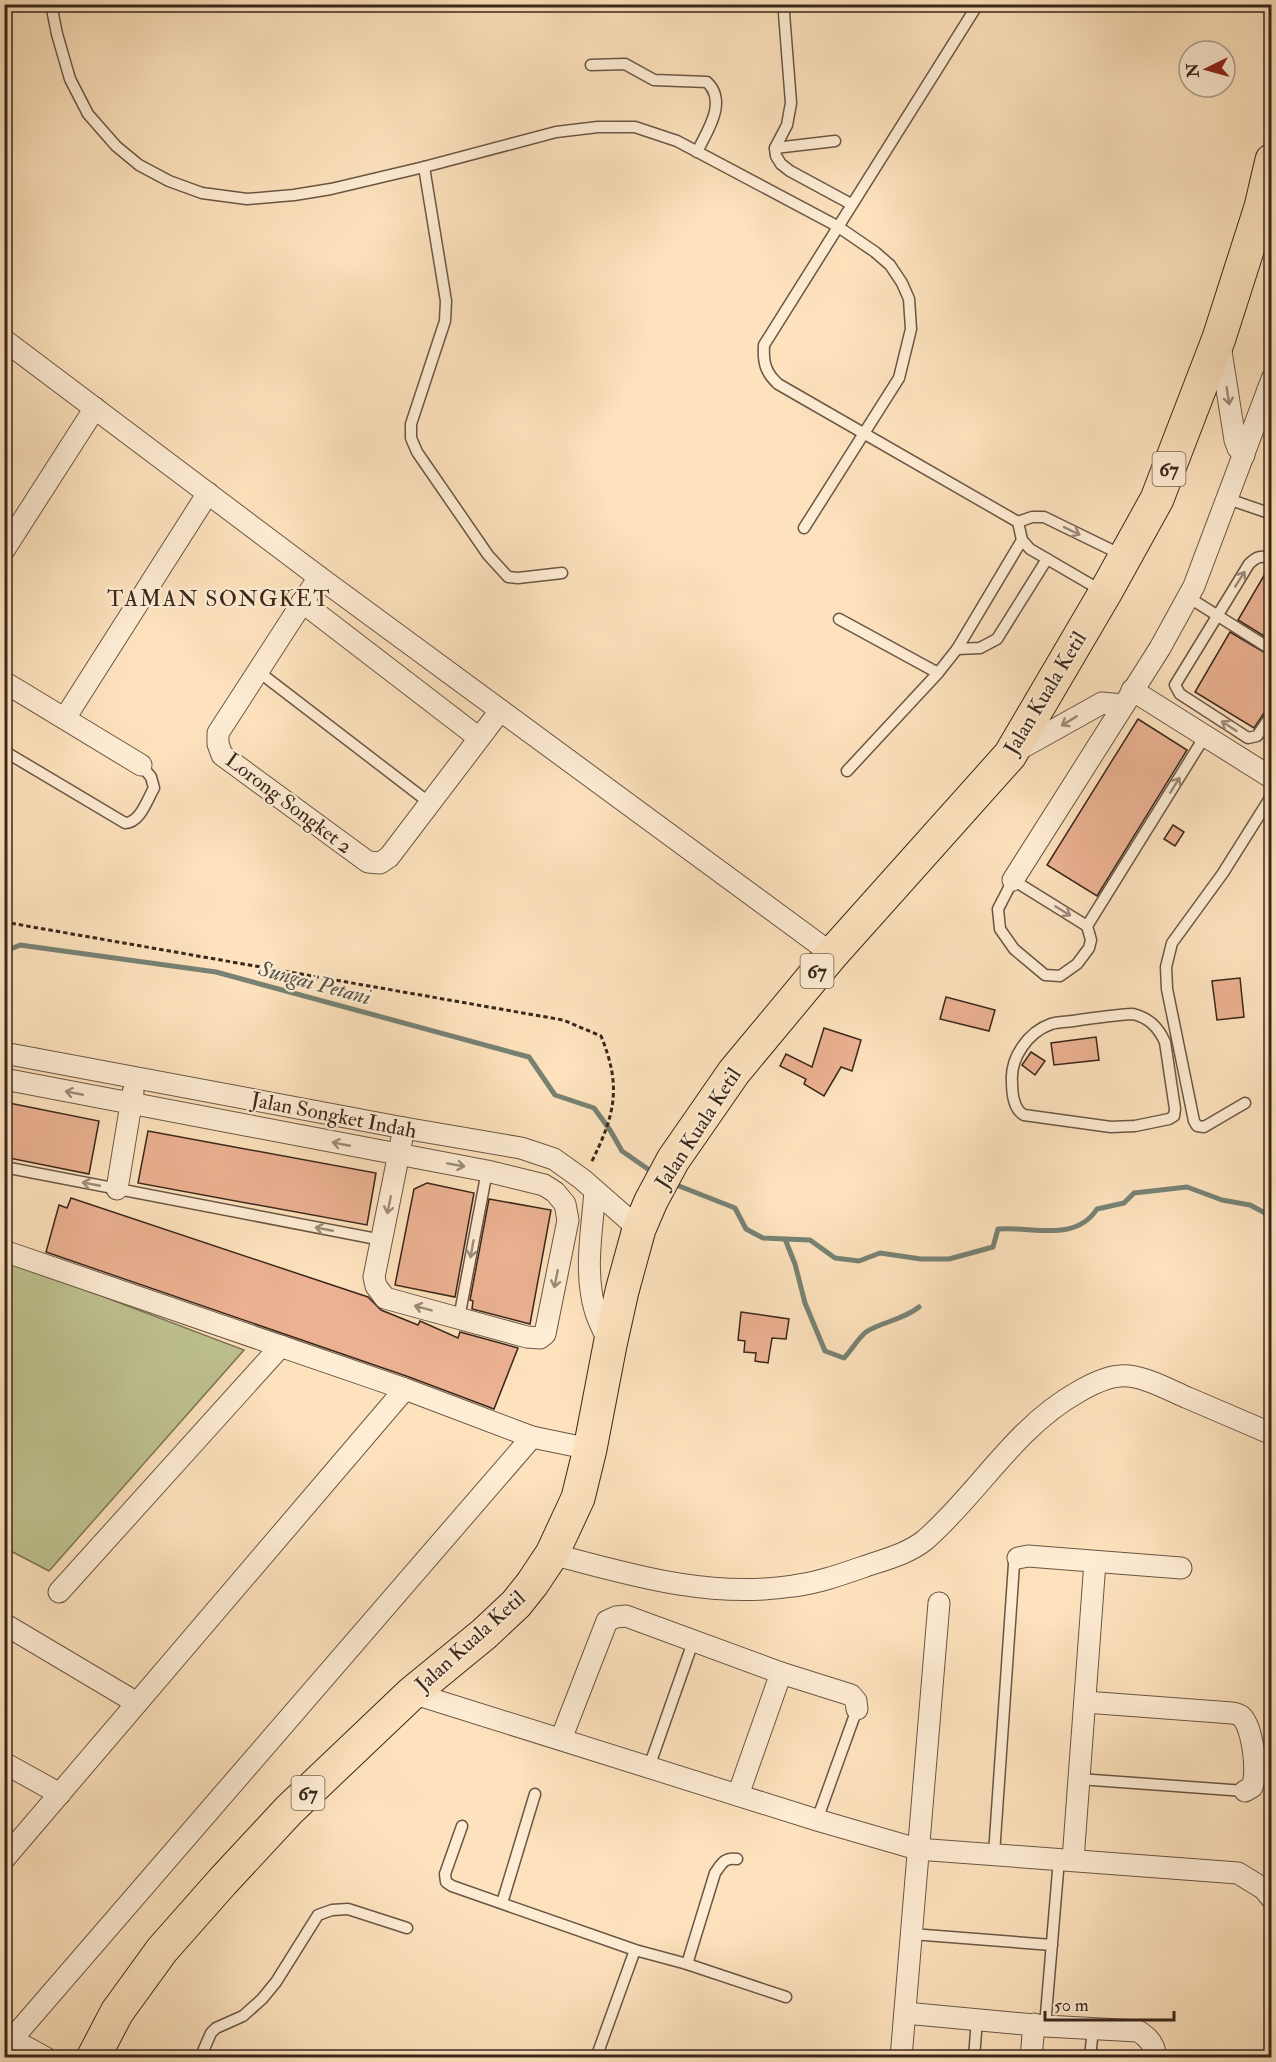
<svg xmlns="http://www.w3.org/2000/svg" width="1276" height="2062" font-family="'IM FELL Double Pica',serif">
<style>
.green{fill:#bfc391;stroke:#7c7556;stroke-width:1.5}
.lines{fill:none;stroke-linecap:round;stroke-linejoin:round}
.stream{stroke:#778274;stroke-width:5}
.building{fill:#ebb192;stroke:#3a271c;stroke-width:1.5}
.service-casing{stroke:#6b5644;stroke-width:13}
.minor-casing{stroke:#6b5644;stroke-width:23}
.primary-casing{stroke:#3a271c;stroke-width:35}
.path{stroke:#3a271c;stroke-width:3;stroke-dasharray:4.5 3;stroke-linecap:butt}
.service{stroke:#feecd4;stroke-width:10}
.minor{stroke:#feecd4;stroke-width:21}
.primary{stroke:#fde2bd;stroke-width:33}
.oneway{stroke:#9c8a78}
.labels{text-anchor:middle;stroke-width:4.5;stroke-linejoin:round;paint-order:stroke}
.shield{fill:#feecd4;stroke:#756253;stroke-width:1.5}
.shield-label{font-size:20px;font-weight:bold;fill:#3a271c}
.street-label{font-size:21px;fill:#3a271c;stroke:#feecd4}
.neighbourhood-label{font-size:22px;letter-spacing:1.5px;fill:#3a271c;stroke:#feecd4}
.water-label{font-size:22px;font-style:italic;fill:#585448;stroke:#feecd4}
</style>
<rect width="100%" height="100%" fill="#fde2bd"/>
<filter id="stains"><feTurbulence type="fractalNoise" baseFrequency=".00333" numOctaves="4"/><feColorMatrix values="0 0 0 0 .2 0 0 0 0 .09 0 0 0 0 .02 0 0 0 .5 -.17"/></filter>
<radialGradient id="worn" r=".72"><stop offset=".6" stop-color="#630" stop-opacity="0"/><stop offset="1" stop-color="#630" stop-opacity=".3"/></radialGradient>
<path class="green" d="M4,1259L244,1350L49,1571L5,1548Z"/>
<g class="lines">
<g class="stream">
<path d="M4,952L20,945L216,972L529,1057L555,1095L594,1108L610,1130L622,1151L655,1174"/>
<path d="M674,1184L735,1208L746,1229L763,1238L785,1239L795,1264L805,1303L825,1351L844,1358C850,1352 860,1336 866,1332C881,1322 903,1320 919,1307"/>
<path d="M785,1239L810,1240L835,1258L859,1261L880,1253L921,1259H949L993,1247L998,1229C1032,1226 1075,1243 1097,1209L1124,1203L1134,1193L1187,1187L1222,1200L1250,1205L1265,1213L1272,1212"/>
</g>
</g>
<g class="building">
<path d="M1269,567H1272V641L1238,620Z"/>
<path d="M1230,632L1272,657V707L1266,710L1254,728L1195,692Z"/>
<path d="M1138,719L1187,750L1097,896L1047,865Z"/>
<path d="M1173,825L1184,832L1175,846L1164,839Z"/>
<path d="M1240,978L1244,1017L1217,1020L1212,981Z"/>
<path d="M946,997L995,1010L989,1031L940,1019Z"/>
<path d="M824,1028L861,1040L852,1071L841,1067L824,1096L804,1084L806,1079L780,1066L786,1054L812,1067Z"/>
<path d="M1096,1037L1099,1060L1054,1065L1051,1043Z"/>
<path d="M1031,1052L1045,1061L1035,1075L1022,1065Z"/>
<path d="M4,1102L99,1121L89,1174L4,1157Z"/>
<path d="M148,1131L376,1173L367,1225L138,1183Z"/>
<path d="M427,1183L474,1193L455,1297L395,1285L414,1189Z"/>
<path d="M71,1198L368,1297L381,1310L418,1325L420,1321L458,1338L460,1332L518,1348L494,1409L409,1377L46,1252L59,1205L67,1208Z"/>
<path d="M489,1199L551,1210L530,1324L472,1309L473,1301L470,1300Z"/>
<path d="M741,1312L789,1319L786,1339L772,1338L768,1363L755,1361L756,1353L744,1352L745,1341L738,1340Z"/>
</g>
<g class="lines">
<defs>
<g id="service">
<path d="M51,4L57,34L70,79L88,114L116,146L139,165L169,181L202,193L247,199L294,195L331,189L424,167L556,132L598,127H635L677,141L837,226L875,252L890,265L902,283L909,299L911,329L899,378L804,528"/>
<path d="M978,4L764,345C763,362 765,372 778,384L1018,522L1022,540L1030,549L1102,591"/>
<path d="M784,13L791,103L787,125L775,148L776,156L781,164L790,171L851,204"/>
<path d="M591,65L625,64L654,80L707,82C728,102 707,131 697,152"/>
<path d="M775,148L835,141"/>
<path d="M424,167L446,301L445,321L411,424V438L417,452L488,555L508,577L518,578L562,573"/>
<path d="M1228,499L1272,514"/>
<path d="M1018,522L1032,517H1044L1122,555"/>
<path d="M1272,560C1262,554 1256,557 1249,564L1175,685L1180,694L1248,738L1257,736L1272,714"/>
<path d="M1188,597L1272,650"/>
<path d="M839,619L938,673"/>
<path d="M957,649L980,648L997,639L1047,559"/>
<path d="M259,672L431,804"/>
<path d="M4,751L125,823C140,823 147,800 154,788L151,777L141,765"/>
<path d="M847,771L938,673L957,649L1022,540"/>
<path d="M1087,926L1091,940L1089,948L1077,964L1060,976L1045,975L1014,949L1000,929L998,909L1013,880L1087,926L1205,736"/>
<path d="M1133,1014C1149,1018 1158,1027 1165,1042L1175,1109L1174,1116L1169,1119L1135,1126L1111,1127L1024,1115C1013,1109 1012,1093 1012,1082C1010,1058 1028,1032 1051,1024C1057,1022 1066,1022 1073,1021C1093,1018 1113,1015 1133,1014Z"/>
<path d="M1245,1103L1204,1127L1197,1126L1194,1121L1167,989L1166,967L1172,943L1223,873L1272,795"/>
<path d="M4,1167L382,1240"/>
<path d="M459,1318L487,1171"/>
<path d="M649,1767L693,1642"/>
<path d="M1079,1779L1245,1791"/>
<path d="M817,1820L857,1709"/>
<path d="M462,1826L445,1874L446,1882L452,1886L635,1950L687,1964L786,1997"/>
<path d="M994,1854L1014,1564L1018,1558"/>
<path d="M502,1903L535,1794"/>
<path d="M912,1934L1052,1945"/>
<path d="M687,1964L715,1873C722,1863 725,1857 737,1859"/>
<path d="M1045,2026L1059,1859"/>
<path d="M200,2058L211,2033L216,2028L243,2016L262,1999L276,1982L318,1915L332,1910L348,1909L407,1928"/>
<path d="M596,2058L635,1950"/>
<path d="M974,2058L977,2019"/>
<path d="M1090,2058L1093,2028"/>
</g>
<g id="minor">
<path d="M4,340L319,577L832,954"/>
<path d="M1220,345L1235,440L1238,448L1244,455"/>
<path d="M4,550L95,408"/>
<path d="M319,577L218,733V744L222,755L368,862L380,863L389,857L500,711"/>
<path d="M302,602L479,738"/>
<path d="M4,682L141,765"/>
<path d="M1132,690L1272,778"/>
<path d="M65,718L208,493"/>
<path d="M1016,751L1102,703L1122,705"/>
<path d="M1013,880L1160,648L1194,586L1272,379"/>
<path d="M4,1053L404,1128L521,1148L554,1159L582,1179L639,1229"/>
<path d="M4,1079L487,1171L544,1185L555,1192L565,1204L568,1220L545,1334L540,1338L527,1337L385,1298L376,1286L374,1277L404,1128"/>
<path d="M117,1189L133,1092"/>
<path d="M595,1191C592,1230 584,1271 595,1310C598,1321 605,1333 610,1345"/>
<path d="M4,1251L405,1389L532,1437L590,1449"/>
<path d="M552,1554C631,1575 710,1599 793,1586C817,1583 840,1575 863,1567C883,1560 908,1554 925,1540C979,1493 1014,1428 1078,1392C1090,1385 1105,1377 1120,1376C1141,1374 1169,1390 1188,1398C1216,1410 1244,1422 1272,1434"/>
<path d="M1018,1558L1028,1556L1181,1568"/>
<path d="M59,1592L281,1346"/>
<path d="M4,1624L137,1703"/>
<path d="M412,1693L817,1820L917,1849L1238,1873L1264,1889L1272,1899"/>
<path d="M1085,1702L1232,1713C1234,1713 1239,1715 1241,1716C1253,1727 1258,1772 1252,1787L1245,1791"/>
<path d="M561,1739L607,1621L616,1617L626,1616L781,1673L851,1695L856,1701L857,1709"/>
<path d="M4,1763L60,1794"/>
<path d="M738,1795L781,1673"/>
<path d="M4,1859L405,1389"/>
<path d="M1073,1860L1095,1562"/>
<path d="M905,2013L1045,2026L1138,2031C1148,2037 1156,2045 1155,2058"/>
<path d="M4,2035L46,2058"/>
<path d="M12,2039L532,1437"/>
<path d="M901,2058L939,1603"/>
<path d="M1031,2058L1034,2024"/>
</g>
<path id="primary" d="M93,2058L117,2012L162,1950L223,1881L289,1810L412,1693L484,1634L516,1604L532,1584L552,1554L578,1498L590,1449L610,1345L622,1291L639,1229L651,1201L673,1160L734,1072L832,954L1010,755L1105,593L1157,499L1219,338L1261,207L1272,160"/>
</defs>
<use href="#service" class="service-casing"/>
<use href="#minor" class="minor-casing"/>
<use href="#primary" class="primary-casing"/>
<path class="path" d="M4,922L563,1020L601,1036C622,1087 615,1115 591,1163"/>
<use href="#service" class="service"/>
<use href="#minor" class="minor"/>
<use href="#primary" class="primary"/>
</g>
<defs><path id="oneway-shaft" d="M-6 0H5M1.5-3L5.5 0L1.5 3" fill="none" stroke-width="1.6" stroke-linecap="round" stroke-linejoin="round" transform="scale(1.5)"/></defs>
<g class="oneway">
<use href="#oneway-shaft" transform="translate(1228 396) rotate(81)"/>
<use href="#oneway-shaft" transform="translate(1072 531) rotate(26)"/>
<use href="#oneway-shaft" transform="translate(1240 579) rotate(-58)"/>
<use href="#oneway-shaft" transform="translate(1069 721) rotate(149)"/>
<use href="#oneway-shaft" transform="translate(1229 726) rotate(-147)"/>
<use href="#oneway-shaft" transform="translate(1175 785) rotate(-58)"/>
<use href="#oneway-shaft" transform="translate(1063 911) rotate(32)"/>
<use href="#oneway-shaft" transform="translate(74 1093) rotate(-169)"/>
<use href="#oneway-shaft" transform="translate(341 1144) rotate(-169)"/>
<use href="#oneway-shaft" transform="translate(456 1165) rotate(10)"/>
<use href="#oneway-shaft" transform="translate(91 1184) rotate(-169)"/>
<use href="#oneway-shaft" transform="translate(389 1205) rotate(102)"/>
<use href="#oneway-shaft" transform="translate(324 1229) rotate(-169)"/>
<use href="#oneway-shaft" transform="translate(472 1249) rotate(100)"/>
<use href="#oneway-shaft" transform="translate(556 1279) rotate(101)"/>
<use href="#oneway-shaft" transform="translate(423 1308) rotate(-165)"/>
</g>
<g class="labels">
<g class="shield">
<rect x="1152.5" y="452" width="33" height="34" rx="4.5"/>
<rect x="800.5" y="954" width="33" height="34" rx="4.5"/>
<rect x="291.5" y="1776" width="33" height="34" rx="4.5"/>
</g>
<g class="shield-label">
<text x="1169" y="476">67</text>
<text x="817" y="978">67</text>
<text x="308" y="1800">67</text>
</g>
<g class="street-label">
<text transform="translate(1045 693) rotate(-59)" y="7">Jalan Kuala Ketil</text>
<text transform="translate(289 803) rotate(37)" y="7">Lorong Songket 2</text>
<text transform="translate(334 1115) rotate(11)" y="7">Jalan Songket Indah</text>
<text transform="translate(698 1128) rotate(-57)" y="7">Jalan Kuala Ketil</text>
<text transform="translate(470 1641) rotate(-42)" y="7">Jalan Kuala Ketil</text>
</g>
<g class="neighbourhood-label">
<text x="219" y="606">TAMAN SONGKET</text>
</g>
<g class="water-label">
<text transform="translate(315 982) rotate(15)" y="8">Sungai Petani</text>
</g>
</g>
<rect width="1276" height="2062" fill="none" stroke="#fde2bd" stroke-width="24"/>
<rect x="6" y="6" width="1264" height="2050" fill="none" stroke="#3a271c" stroke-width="3"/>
<rect x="12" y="12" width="1252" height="2038" fill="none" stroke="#3a271c" stroke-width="1.5"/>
<g transform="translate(1207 69) rotate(265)"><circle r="28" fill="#feecd4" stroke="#b09d8a" stroke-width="1.5"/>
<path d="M0-4.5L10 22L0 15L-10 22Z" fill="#8f2418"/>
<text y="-9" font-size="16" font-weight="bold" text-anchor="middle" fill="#3a271c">N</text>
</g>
<path d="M1045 2011v9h129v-9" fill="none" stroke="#3a271c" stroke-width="3"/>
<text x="1054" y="2011" font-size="18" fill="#3a271c" stroke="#feecd4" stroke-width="4.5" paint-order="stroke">50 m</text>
<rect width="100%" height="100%" filter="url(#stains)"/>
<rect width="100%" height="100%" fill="url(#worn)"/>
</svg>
